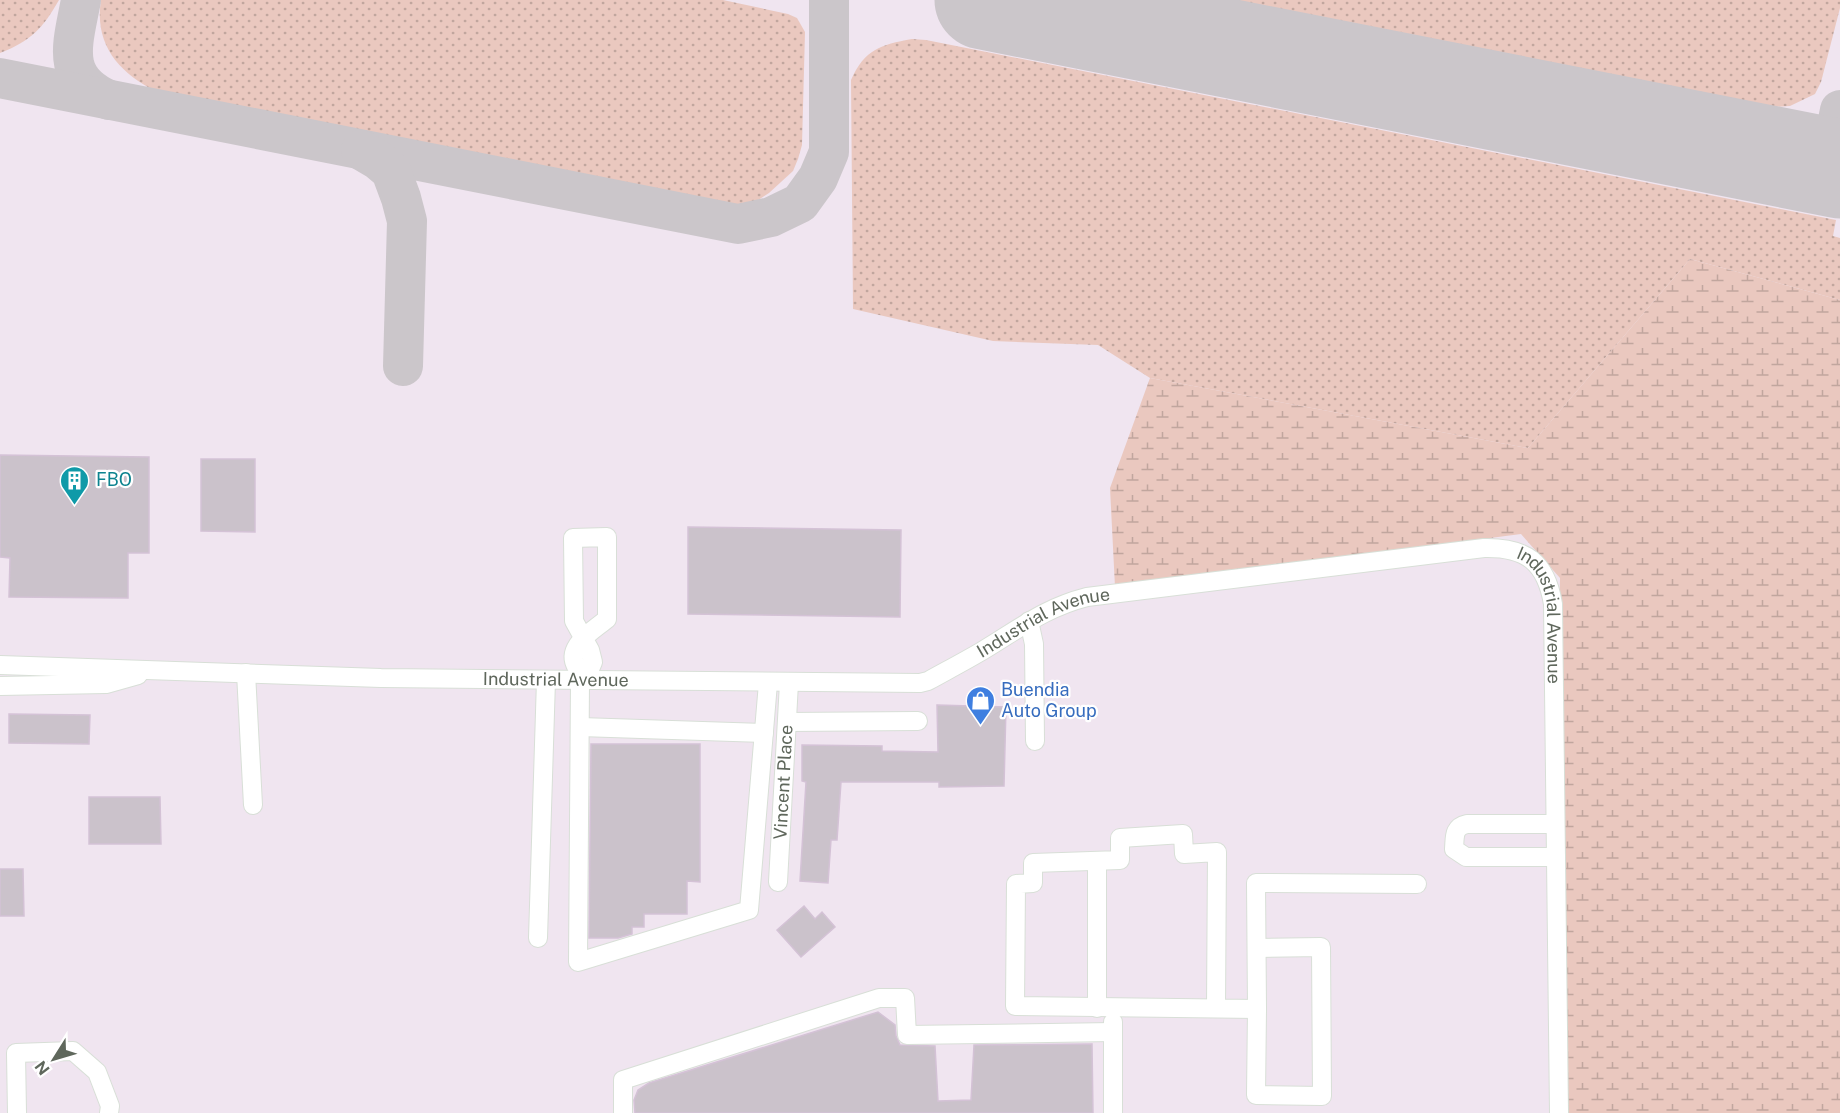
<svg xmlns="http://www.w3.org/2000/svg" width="1840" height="1113" font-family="'Public Sans',sans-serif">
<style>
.grass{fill:url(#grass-dots)}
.wetland{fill:url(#wetland-marsh)}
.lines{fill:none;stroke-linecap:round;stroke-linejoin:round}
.taxiway{stroke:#cbc6ca;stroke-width:40}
.runway{stroke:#cbc6ca;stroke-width:99}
.building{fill:#cbc2cb;stroke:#d4c2d6;stroke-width:1.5}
.minor-casing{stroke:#d8dfd7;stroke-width:20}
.minor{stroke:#fff;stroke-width:18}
.labels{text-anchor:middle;stroke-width:4.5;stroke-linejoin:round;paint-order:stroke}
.culture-label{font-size:18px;fill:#0d838f;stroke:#fff;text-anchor:start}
.street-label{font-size:18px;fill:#5f675c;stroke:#fff}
.shop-label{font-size:18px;fill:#366cbe;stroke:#fff;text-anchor:start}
</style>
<defs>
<pattern id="grass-dots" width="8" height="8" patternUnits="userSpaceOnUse" patternTransform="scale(1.5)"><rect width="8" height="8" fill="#eac8bf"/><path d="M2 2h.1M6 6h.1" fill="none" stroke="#c1a69e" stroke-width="1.8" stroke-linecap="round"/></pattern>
<pattern id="wetland-marsh" width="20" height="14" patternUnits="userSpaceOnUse" patternTransform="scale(1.5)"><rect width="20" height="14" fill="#eac8bf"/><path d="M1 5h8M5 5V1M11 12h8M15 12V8" fill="none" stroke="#c1a69e"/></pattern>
</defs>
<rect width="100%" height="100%" fill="#f0e5f0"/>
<g class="grass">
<path d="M0,0H59C43,28 31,41 0,53Z"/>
<path d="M101,0H723L788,14L797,18L805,32L802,145L798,159L793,171L769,193L755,202L735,205L155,91C118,72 94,44 101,0Z"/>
<path d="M1225,0H1840V8L1821,82L1815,94L1790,106L1773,107Z"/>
<path d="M912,39L926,40L1836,220L1833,236L1840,238V300L1690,259L1528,448L1150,378L1098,345L993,341L853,309L851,80C865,49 880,45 912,39Z"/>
</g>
<path class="wetland" d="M1690,259L1840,300V1113H1549L1560,578L1521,534L1115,587L1110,488L1150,378L1528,448Z"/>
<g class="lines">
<g class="taxiway">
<path d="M81,0C73,44 59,78 109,100"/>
<path d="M0,78L738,224L771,217L800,203L818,178L829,152V0"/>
<path d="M361,150L378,160L391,171L401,198L407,221L403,366"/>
<path d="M1829,167L1840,110"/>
</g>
<path class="runway" d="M984,0L1840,169"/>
</g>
<g class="building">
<path d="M0,455L149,457V553H128V598L9,597L10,558L0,557Z"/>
<path d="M201,459H255V532L201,531Z"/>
<path d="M688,527L901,530L900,617L688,614Z"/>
<path d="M937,705L1006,707L1004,786L939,787V782H841L837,840H831L828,883L800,881L806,782L802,781V745L882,746V751L938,752Z"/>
<path d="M9,714L90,715L89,744L9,743Z"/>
<path d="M591,744H700V882L687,881V914H644V927H632V934L618,938H589Z"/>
<path d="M89,797H160L161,844H89Z"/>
<path d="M0,869H23L24,916H0Z"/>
<path d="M804,906L815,919L822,912L835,927L801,957L777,930Z"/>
<path d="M878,1012L895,1025L896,1036L900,1045L935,1046L938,1101L971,1100L974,1045L1092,1044L1093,1113H635L634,1100L638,1090L649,1083Z"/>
</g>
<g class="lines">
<defs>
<g id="minor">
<path d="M1029,621L1034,644L1035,741"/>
<path id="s1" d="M0,665L381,678L920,683L928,681C946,671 965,661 982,651C1019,629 1044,608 1087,597L1484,548C1526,547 1546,562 1553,604L1559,1113"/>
<path d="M246,673L253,805"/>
<path d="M580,681L578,962L749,910L768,683"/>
<path d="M585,681C582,675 577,670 575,664C567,645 595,629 607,619V537L573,538L574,621L590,650L593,662L585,681"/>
<path d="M0,686L106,684L138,675"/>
<path d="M787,722L918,721"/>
<path d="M580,727L764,733"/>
<path d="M1555,824H1467C1453,827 1455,837 1454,849L1466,857H1556"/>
<path d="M1097,861V1008"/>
<path id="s2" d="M778,882L789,683"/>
<path d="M538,938L546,680"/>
<path d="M1216,1008L1217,852L1184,854L1183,834L1120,838V860L1033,863V883L1016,884L1015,1006L1257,1009L1256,883L1417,884"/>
<path d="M1257,1009L1256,1095L1322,1096L1321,947L1257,948"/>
<path d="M17,1113L16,1053L73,1051L97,1072L110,1106L109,1113"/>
<path d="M623,1113V1080L879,998H905L907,1035L1113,1032"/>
<path d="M1113,1113V1022"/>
</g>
</defs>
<use href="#minor" class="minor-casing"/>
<use href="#minor" class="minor"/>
</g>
<defs>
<symbol id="building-pin" viewBox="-11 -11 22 30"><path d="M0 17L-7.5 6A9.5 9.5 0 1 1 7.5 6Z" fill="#0f9aa8" stroke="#fff"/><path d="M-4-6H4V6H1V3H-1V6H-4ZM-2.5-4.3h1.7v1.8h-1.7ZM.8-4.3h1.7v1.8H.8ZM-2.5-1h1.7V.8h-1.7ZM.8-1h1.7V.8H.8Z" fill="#fff"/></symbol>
<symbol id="shop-pin" viewBox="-11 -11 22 30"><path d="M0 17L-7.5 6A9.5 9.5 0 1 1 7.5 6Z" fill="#3f7fe0" stroke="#fff"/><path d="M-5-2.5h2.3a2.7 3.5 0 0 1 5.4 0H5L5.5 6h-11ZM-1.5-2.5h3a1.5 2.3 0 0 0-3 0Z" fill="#fff"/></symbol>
</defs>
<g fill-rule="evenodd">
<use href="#building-pin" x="58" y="464" width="33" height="45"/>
<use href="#shop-pin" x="964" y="684" width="33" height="45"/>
</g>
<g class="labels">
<g class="culture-label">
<text x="96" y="486">FBO</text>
</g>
<g class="street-label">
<text dy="6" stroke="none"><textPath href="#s1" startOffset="1616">Industrial Avenue</textPath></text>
<text dy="6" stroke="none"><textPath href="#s1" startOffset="1059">Industrial Avenue</textPath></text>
<text dy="6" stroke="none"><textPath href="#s1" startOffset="556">Industrial Avenue</textPath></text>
<text dy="6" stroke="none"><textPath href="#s2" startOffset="100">Vincent Place</textPath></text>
</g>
<g class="shop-label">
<text x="1001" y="696">Buendia<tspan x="1001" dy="21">Auto Group</tspan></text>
</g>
</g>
<g transform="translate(54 1059) rotate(233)" stroke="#ffffff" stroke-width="4.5" paint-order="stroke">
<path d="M0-4.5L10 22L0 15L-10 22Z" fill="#5f675c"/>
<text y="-9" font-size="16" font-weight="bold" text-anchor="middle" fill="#5f675c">N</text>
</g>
</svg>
